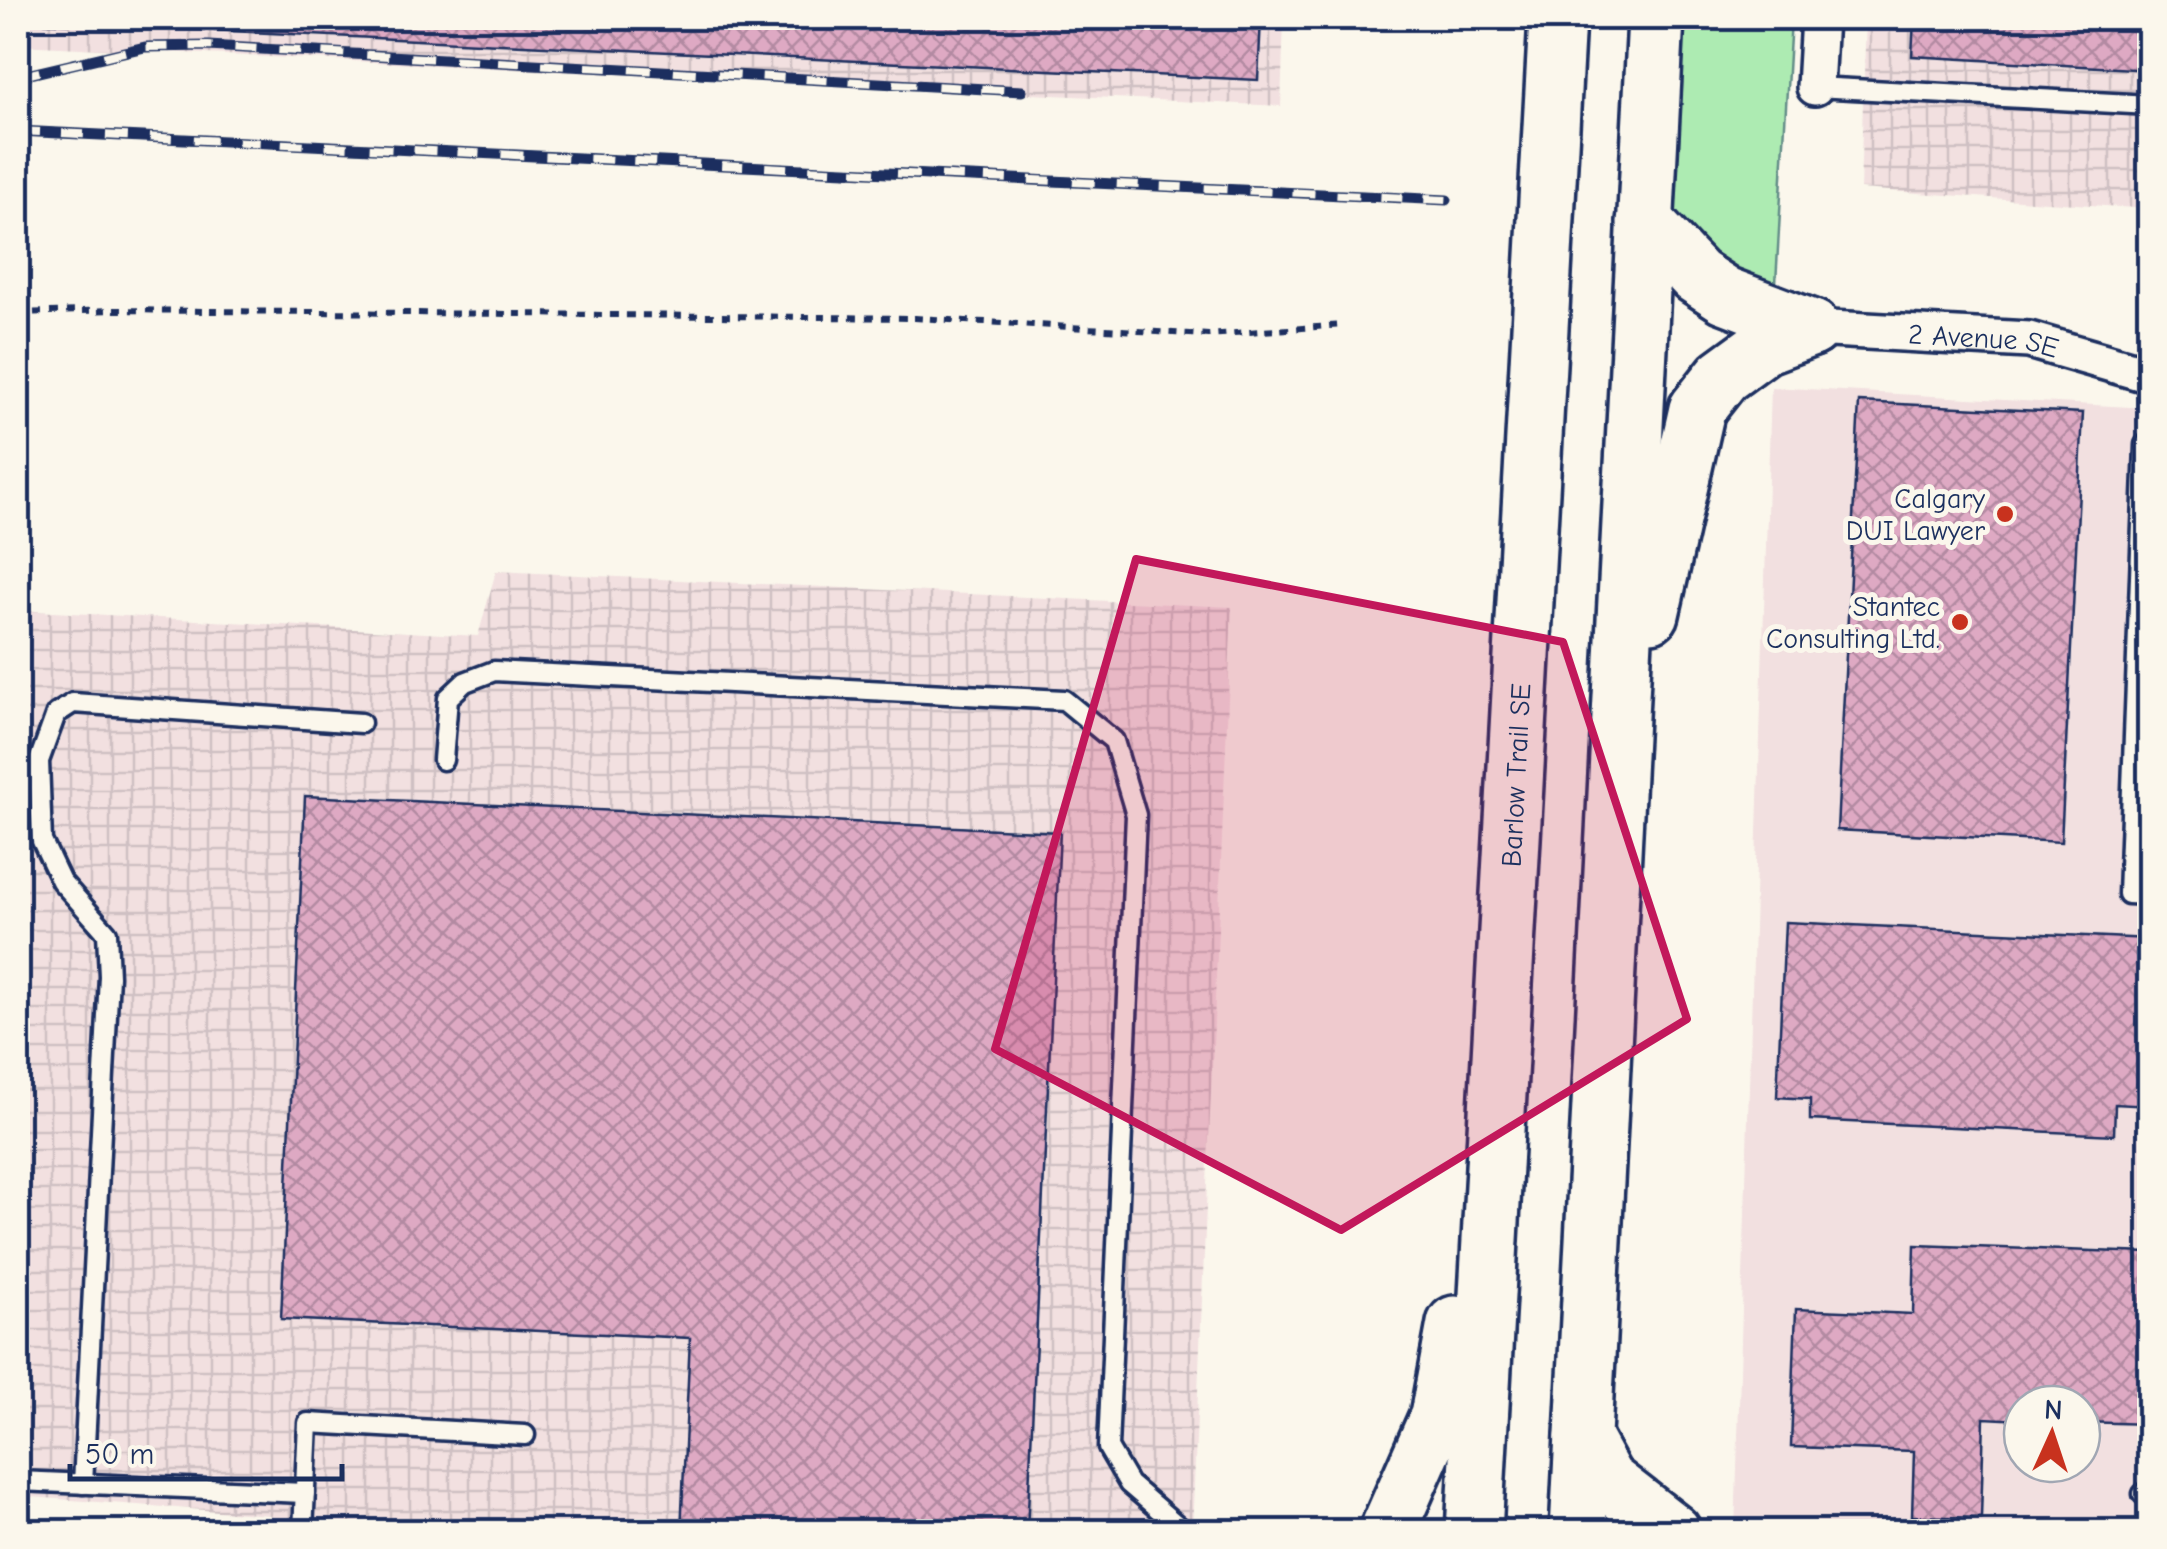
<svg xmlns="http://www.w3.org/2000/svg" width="2167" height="1549" font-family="'Comic Neue',sans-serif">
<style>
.built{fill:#f2e0e0;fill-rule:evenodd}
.industrial{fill:url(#industrial-grid)}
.green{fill:#adebb2;stroke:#648d88;stroke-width:2.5}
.building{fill:url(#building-cross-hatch);stroke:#1b2f5e;stroke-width:2.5}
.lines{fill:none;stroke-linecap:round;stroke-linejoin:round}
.lane-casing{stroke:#1b2f5e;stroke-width:25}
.street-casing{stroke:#1b2f5e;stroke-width:42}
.primary-casing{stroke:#1b2f5e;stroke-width:62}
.path{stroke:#1b2f5e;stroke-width:6;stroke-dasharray:8 8;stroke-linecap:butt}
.lane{stroke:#fbf7ec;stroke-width:18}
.street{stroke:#fbf7ec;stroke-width:35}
.primary{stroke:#fbf7ec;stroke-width:55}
.rail-casing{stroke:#1b2f5e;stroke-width:11}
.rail{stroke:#fbf7ec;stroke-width:8;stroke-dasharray:22;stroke-linecap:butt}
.marked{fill:#c2185b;fill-opacity:0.2;stroke:#c2185b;stroke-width:8;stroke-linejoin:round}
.poi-dot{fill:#c8321e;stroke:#fbf7ec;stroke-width:4}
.labels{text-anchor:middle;stroke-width:10;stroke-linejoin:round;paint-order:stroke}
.street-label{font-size:28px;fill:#1b2f5e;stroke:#fbf7ec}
.poi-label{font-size:28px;fill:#1b2f5e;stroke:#fbf7ec;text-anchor:end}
</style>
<defs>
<pattern id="industrial-grid" width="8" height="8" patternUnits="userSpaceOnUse" patternTransform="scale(2.5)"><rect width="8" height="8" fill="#f2e0e0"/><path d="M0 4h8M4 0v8" fill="none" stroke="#cfc0c3"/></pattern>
<pattern id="building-cross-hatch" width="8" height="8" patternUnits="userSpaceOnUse" patternTransform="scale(2.5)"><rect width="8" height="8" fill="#dea9c3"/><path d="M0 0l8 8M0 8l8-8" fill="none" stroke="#b38aa2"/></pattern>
</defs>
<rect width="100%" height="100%" fill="#fbf7ec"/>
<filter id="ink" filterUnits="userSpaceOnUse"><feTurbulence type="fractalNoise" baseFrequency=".01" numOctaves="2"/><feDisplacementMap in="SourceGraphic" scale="20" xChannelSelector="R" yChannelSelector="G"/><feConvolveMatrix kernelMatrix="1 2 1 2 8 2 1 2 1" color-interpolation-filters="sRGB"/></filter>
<g filter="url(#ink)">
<path class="built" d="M1771,387L2149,408V1531L1735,1532ZM2022,1404H2082V1464H2022Z"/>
<g class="industrial">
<path d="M18,18H1284L1281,106L18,45Z"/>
<path d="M1866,18H2149V209L1860,189Z"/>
<path d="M496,571L1232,607L1192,1531L270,1532V1515L18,1496V1045L21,961L18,960V610L478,636Z"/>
</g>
<path class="green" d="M1678,18H1791L1776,283C1749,275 1702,268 1686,242C1657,195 1674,72 1678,18Z"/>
<g class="building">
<path d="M18,18H1261L1258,80L18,21Z"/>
<path d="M1914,18H2150V70L1912,56Z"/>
<path d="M1859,402L2083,413L2061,842L1837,830Z"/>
<path d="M305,796L1060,832L1027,1532H681L690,1338L281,1319Z"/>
<path d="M1785,922L2150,939V1106L2115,1104L2114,1135L1810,1120V1099L1777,1097Z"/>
<path d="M1915,1245L2150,1253L2148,1424L2082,1422V1404H2022V1420L1984,1418L1981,1518L1912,1516L1914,1451L1791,1447L1796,1309L1913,1314Z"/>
</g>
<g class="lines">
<defs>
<g id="lane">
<path d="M1815,87L2150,105"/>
<path d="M2145,445L2128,894L2150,895"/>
<path d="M443,760L448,698L465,682L494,671L1064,700L1114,741L1136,815L1108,1448L1129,1484L1185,1532"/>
<path d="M18,1481L305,1493"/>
<path d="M83,1484L109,976L107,933L61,881L42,841L39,761L56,714L73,703L361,723"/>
<path d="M2143,1494H2150"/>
<path d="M303,1532L308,1423L525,1435"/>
</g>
<g id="street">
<path d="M1815,87L1819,18"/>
<path id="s1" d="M1812,328L2029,340L2150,375"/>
</g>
<g id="primary">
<path d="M1645,222L1696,276L1725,295L1812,328"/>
<path d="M1651,614L1697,409L1723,376L1764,346L1812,328"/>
<path d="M1583,1438L1606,1480L1673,1532"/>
<path d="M1387,1532L1438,1416L1455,1324"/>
<path id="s2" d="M1474,1532L1557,18"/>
<path d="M1578,1532L1656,18"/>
</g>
</defs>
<use href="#lane" class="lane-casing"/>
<use href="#street" class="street-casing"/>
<use href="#primary" class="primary-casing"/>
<path class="path" d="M18,313L110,310L915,318L1208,335L1343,325"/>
<use href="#lane" class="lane"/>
<use href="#street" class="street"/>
<use href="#primary" class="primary"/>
<defs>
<g id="rail">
<path d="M18,77L145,47L208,46L1022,91"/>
<path d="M18,131L1447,200"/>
</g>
</defs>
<use href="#rail" class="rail-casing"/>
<use href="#rail" class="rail"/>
</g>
</g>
<path class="marked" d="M1136,559L1563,642L1687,1019L1341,1230L995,1049Z"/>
<g class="poi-dot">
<circle cx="2005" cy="514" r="10"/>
<circle cx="1960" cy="622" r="10"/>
</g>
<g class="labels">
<g class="street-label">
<text dy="10" stroke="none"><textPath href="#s1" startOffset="172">2 Avenue SE</textPath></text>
<text dy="10" stroke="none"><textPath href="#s2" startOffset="758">Barlow Trail SE</textPath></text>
</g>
<g class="poi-label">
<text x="1985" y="508">Calgary<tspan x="1985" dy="32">DUI Lawyer</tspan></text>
<text x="1940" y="616">Stantec<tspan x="1940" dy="32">Consulting Ltd.</tspan></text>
</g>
</g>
<rect width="2167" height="1549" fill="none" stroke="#fbf7ec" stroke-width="60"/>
<rect x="30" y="30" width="2107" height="1489" fill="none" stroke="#1b2f5e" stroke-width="4" filter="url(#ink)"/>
<g transform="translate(2052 1434) rotate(3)"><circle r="48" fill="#fbf7ec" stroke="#a1a7b3" stroke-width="2.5"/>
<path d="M0-8L18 38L0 25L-18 38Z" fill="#c8321e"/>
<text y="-15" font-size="28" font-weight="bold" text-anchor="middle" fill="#1b2f5e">N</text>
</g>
<path d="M70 1464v15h272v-15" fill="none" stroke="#1b2f5e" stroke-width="5"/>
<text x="85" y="1464" font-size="30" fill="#1b2f5e" stroke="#fbf7ec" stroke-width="8" paint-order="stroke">50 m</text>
</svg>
